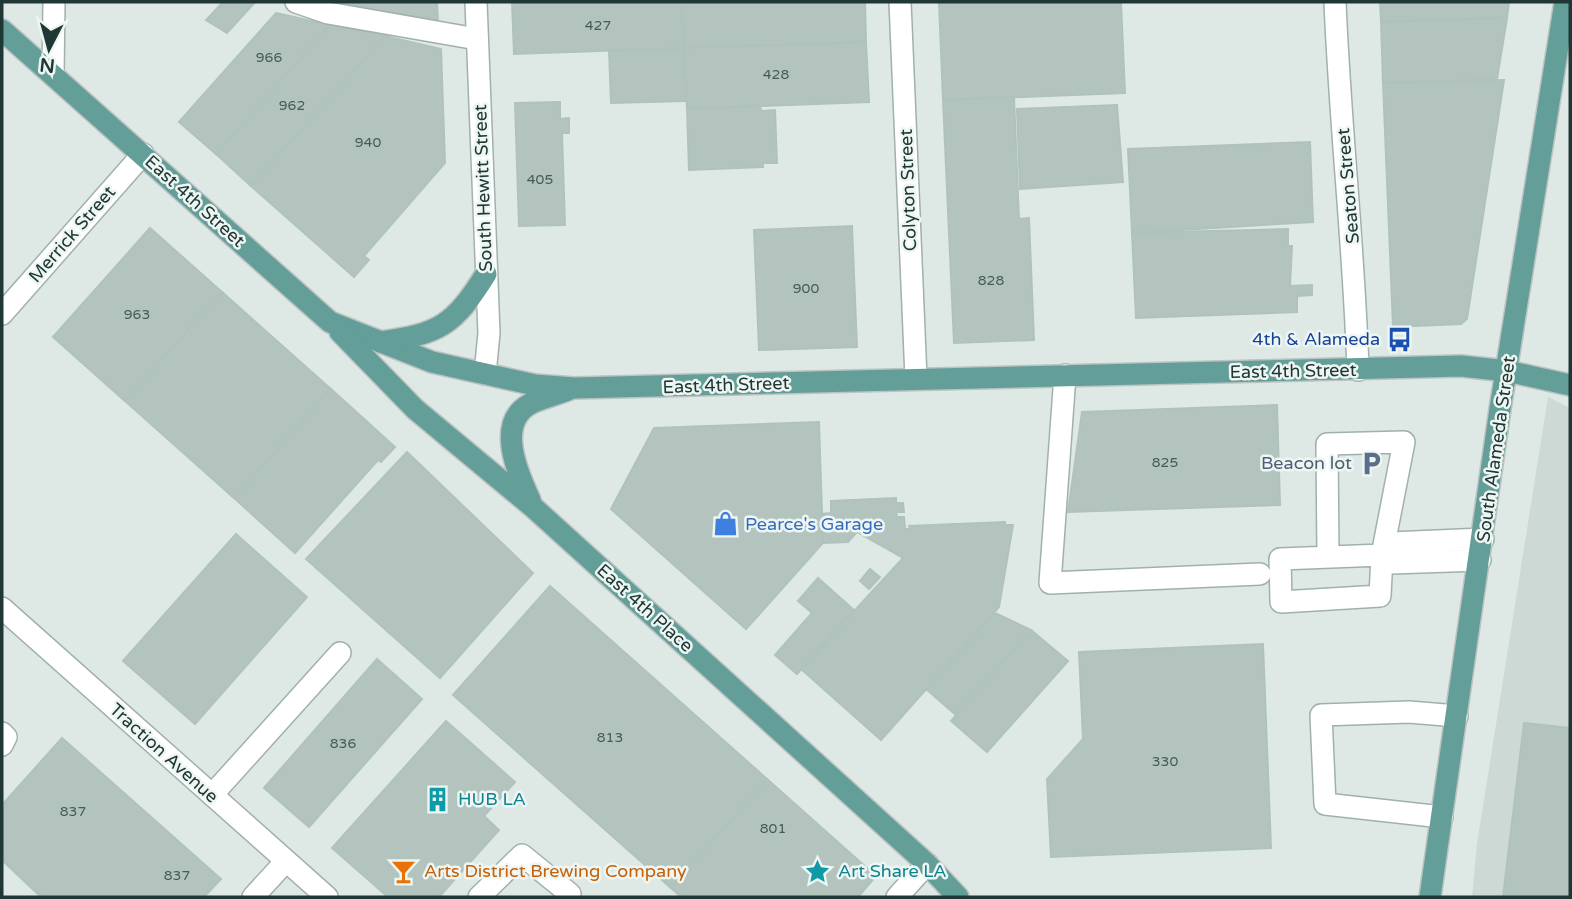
<svg xmlns="http://www.w3.org/2000/svg" width="1572" height="899" font-family="'Varela Round',sans-serif">
<style>
.built{fill:#ccd9d5}
.building{fill:#b3c4bf;stroke:#b0c2be;stroke-width:2}
.lines{fill:none;stroke-linecap:round;stroke-linejoin:round}
.minor-casing{stroke:#a1b0ad;stroke-width:24}
.major-casing{stroke:#bcc3c2;stroke-width:24}
.minor{stroke:#fff;stroke-width:21}
.major{stroke:#639e98;stroke-width:21}
.labels{text-anchor:middle;stroke-width:5;stroke-linejoin:round;paint-order:stroke}
.number-label{font-size:14px;fill:#455b58}
.street-label{font-size:18px;fill:#203835;stroke:#eef6f3}
.transit-label{font-size:18px;fill:#164399;stroke:#eef6f3;text-anchor:end}
.service-label{font-size:18px;fill:#4e5e75;stroke:#eef6f3;text-anchor:end}
.shop-label{font-size:18px;fill:#366cbe;stroke:#eef6f3;text-anchor:start}
.culture-label{font-size:18px;fill:#0d838f;stroke:#eef6f3;text-anchor:start}
.food-label{font-size:18px;fill:#c56008;stroke:#eef6f3;text-anchor:start}
</style>
<rect width="100%" height="100%" fill="#dee9e6"/>
<path class="built" d="M1548,397L1570,408V897H1472L1477,844Z"/>
<g class="building">
<path d="M223,2H255L227,33L206,20Z"/>
<path d="M341,2H437L438,22Z"/>
<path d="M512,2H682L684,48L514,54Z"/>
<path d="M682,2H865L866,42L684,48Z"/>
<path d="M939,2H1121L1125,93L943,100Z"/>
<path d="M1380,2H1509L1507,18L1381,22Z"/>
<path d="M276,13L330,25L216,154L179,122Z"/>
<path d="M1507,18L1497,79L1383,83L1381,22Z"/>
<path d="M330,25L385,36L251,186L216,154Z"/>
<path d="M385,36L441,49L445,163L364,256L369,260L354,277L251,186Z"/>
<path d="M866,42L869,102L687,109L684,48Z"/>
<path d="M684,48L686,101L611,103L609,51Z"/>
<path d="M1504,80L1467,319L1461,324L1393,327L1383,83Z"/>
<path d="M1014,97L1019,219L1029,218L1034,340L954,343L943,100Z"/>
<path d="M560,102V119L569,118V133H562L565,225L519,226L515,103Z"/>
<path d="M1117,105L1123,182L1020,189L1017,109Z"/>
<path d="M760,106L761,111L775,110L777,163H763V167L689,170L687,109Z"/>
<path d="M1310,142L1313,222L1132,233L1128,149Z"/>
<path d="M852,226L857,347L759,350L754,230Z"/>
<path d="M150,228L222,292L125,401L53,337Z"/>
<path d="M1288,229V246H1292L1290,286L1312,285V295L1297,296V312L1136,318L1132,233Z"/>
<path d="M222,292L331,389L234,498L125,401Z"/>
<path d="M331,389L395,447L381,462L378,460L295,553L234,498Z"/>
<path d="M1277,405L1280,505L1068,512L1082,412Z"/>
<path d="M819,422L823,543L746,629L611,509L654,428Z"/>
<path d="M407,452L533,573L440,678L306,559Z"/>
<path d="M896,498V503H903L904,512H896L897,517H904L905,529H910L909,526L1005,522V525H1013L999,607L881,740L801,669L903,558L857,532L848,542L823,543L822,514L831,513V501Z"/>
<path d="M236,534L307,597L195,724L123,661Z"/>
<path d="M870,569L880,577L869,589L860,581Z"/>
<path d="M818,578L854,610L797,674L775,655L812,613L798,601Z"/>
<path d="M550,586L767,779L671,888L453,695Z"/>
<path d="M995,613L1031,630L956,715L926,689Z"/>
<path d="M1031,630L1068,661L987,752L951,721Z"/>
<path d="M1263,644L1271,848L1051,857L1047,779L1083,739L1079,652Z"/>
<path d="M377,659L422,699L309,827L264,788Z"/>
<path d="M446,721L515,782L484,816L499,830L439,897H388L332,848Z"/>
<path d="M1524,723L1570,728V897H1503Z"/>
<path d="M62,738L221,879L204,897H41L2,860V805Z"/>
<path d="M767,779L876,876L858,897H681L671,888Z"/>
</g>
<g class="lines">
<defs>
<g id="minor">
<path d="M296,2L328,13L477,39"/>
<path d="M476,2L489,333L485,374"/>
<path d="M900,2L916,378"/>
<path d="M1335,2C1340,125 1354,247 1358,370"/>
<path d="M53,75L54,2"/>
<path d="M2,314L143,154"/>
<path d="M1065,375L1050,583L1260,574"/>
<path d="M1382,555L1391,543L1483,539"/>
<path d="M1328,557L1327,444L1404,442L1382,555L1380,596L1281,602L1280,559L1382,555L1391,563L1480,560"/>
<path d="M2,608L327,897"/>
<path d="M2,733L6,737L2,745"/>
<path d="M212,795L340,653"/>
<path d="M1442,817L1325,804L1321,715L1409,712L1457,716"/>
<path d="M253,897L286,861"/>
<path d="M479,897L522,855L570,894L568,897"/>
<path d="M897,897L927,864"/>
</g>
<g id="major">
<path d="M2,30L330,322L432,362L535,385L574,388L1461,366L1507,371L1570,385"/>
<path d="M340,332L415,409L534,508L927,864L958,897"/>
<path d="M380,342C440,334 454,325 486,274"/>
<path d="M530,500C518,474 495,423 530,404C541,398 556,395 568,390"/>
<path d="M1430,897L1500,409L1565,2"/>
</g>
</defs>
<use href="#minor" class="minor-casing"/>
<use href="#major" class="major-casing"/>
<use href="#minor" class="minor"/>
<use href="#major" class="major"/>
</g>
<defs>
<symbol id="bus-bare" viewBox="-9 -9 18 18"><path d="M-5-6H5V4H4V6H2V4H-2V6H-4V4H-5ZM-3.5-4V0h7V-4ZM-3.5 1.2v1.5H-2V1.2ZM2 1.2v1.5H3.5V1.2Z" fill="#1a4fb4" stroke="#eef6f3" stroke-width="2.5" paint-order="stroke"/></symbol>
<symbol id="parking-bare" viewBox="-9 -9 18 18"><path d="M-3.5-5.5H1a3.5 3.5 0 0 1 0 7H-1V5.5H-3.5ZM-1-3.4V-.6H.8a1.4 1.4 0 0 0 0-2.8Z" fill="#5c6f8a" stroke="#eef6f3" stroke-width="2.5" paint-order="stroke"/></symbol>
<symbol id="shop-bare" viewBox="-9 -9 18 18"><path d="M-5-2.5h2.3a2.7 3.5 0 0 1 5.4 0H5L5.5 6h-11ZM-1.5-2.5h3a1.5 2.3 0 0 0-3 0Z" fill="#3f7fe0" stroke="#eef6f3" stroke-width="2.5" paint-order="stroke"/></symbol>
<symbol id="building-bare" viewBox="-9 -9 18 18"><path d="M-4-6H4V6H1V3H-1V6H-4ZM-2.5-4.3h1.7v1.8h-1.7ZM.8-4.3h1.7v1.8H.8ZM-2.5-1h1.7V.8h-1.7ZM.8-1h1.7V.8H.8Z" fill="#0f9aa8" stroke="#eef6f3" stroke-width="2.5" paint-order="stroke"/></symbol>
<symbol id="bar-bare" viewBox="-9 -9 18 18"><path d="M-6-5H6L.8 .8V4.5H3.5V6h-7V4.5H-.8V.8Z" fill="#e8710a" stroke="#eef6f3" stroke-width="2.5" paint-order="stroke"/></symbol>
<symbol id="sight-bare" viewBox="-9 -9 18 18"><path d="M0-6L1.8-2.2L6-1.7L2.9 1.2L3.7 5.4L0 3.3L-3.7 5.4L-2.9 1.2L-6-1.7L-1.8-2.2Z" fill="#0f9aa8" stroke="#eef6f3" stroke-width="2.5" paint-order="stroke"/></symbol>
</defs>
<g fill-rule="evenodd">
<use href="#bus-bare" x="1382" y="322" width="35" height="35"/>
<use href="#parking-bare" x="1354" y="446" width="35" height="35"/>
<use href="#shop-bare" x="708" y="506" width="35" height="35"/>
<use href="#building-bare" x="420" y="782" width="35" height="35"/>
<use href="#bar-bare" x="386" y="854" width="35" height="35"/>
<use href="#sight-bare" x="800" y="854" width="35" height="35"/>
</g>
<g class="labels">
<g class="number-label">
<text x="598" y="30">427</text>
<text x="269" y="62">966</text>
<text x="776" y="79">428</text>
<text x="292" y="110">962</text>
<text x="368" y="147">940</text>
<text x="540" y="184">405</text>
<text x="991" y="285">828</text>
<text x="806" y="293">900</text>
<text x="137" y="319">963</text>
<text x="1165" y="467">825</text>
<text x="610" y="742">813</text>
<text x="343" y="748">836</text>
<text x="1165" y="766">330</text>
<text x="73" y="816">837</text>
<text x="773" y="833">801</text>
<text x="177" y="880">837</text>
</g>
<g class="street-label">
<text transform="translate(1348 186) rotate(-95)" y="6">Seaton Street</text>
<text transform="translate(483 188) rotate(-92)" y="6">South Hewitt Street</text>
<text transform="translate(908 190) rotate(-92)" y="6">Colyton Street</text>
<text transform="translate(195 201) rotate(42)" y="6">East 4th Street</text>
<text transform="translate(72 234) rotate(-49)" y="6">Merrick Street</text>
<text transform="translate(1293 371) rotate(-1)" y="6">East 4th Street</text>
<text transform="translate(726 385) rotate(-2)" y="6">East 4th Street</text>
<text transform="translate(1496 449) rotate(-82)" y="6">South Alameda Street</text>
<text transform="translate(645 608) rotate(42)" y="6">East 4th Place</text>
<text transform="translate(164 753) rotate(42)" y="6">Traction Avenue</text>
</g>
<g class="transit-label">
<text x="1380" y="345">4th &amp; Alameda</text>
</g>
<g class="service-label">
<text x="1352" y="469">Beacon lot</text>
</g>
<g class="shop-label">
<text x="745" y="530">Pearce's Garage</text>
</g>
<g class="culture-label">
<text x="458" y="805">HUB LA</text>
<text x="838" y="877">Art Share LA</text>
</g>
<g class="food-label">
<text x="424" y="877">Arts District Brewing Company</text>
</g>
</g>
<rect width="1572" height="899" fill="none" stroke="#203835" stroke-width="7"/>
<g transform="translate(49 49) rotate(186)" stroke="#eef6f3" stroke-width="5" paint-order="stroke">
<path d="M0-5L12 26L0 18L-12 26Z" fill="#203835"/>
<text y="-10" font-size="19" font-weight="bold" text-anchor="middle" fill="#203835">N</text>
</g>
</svg>
